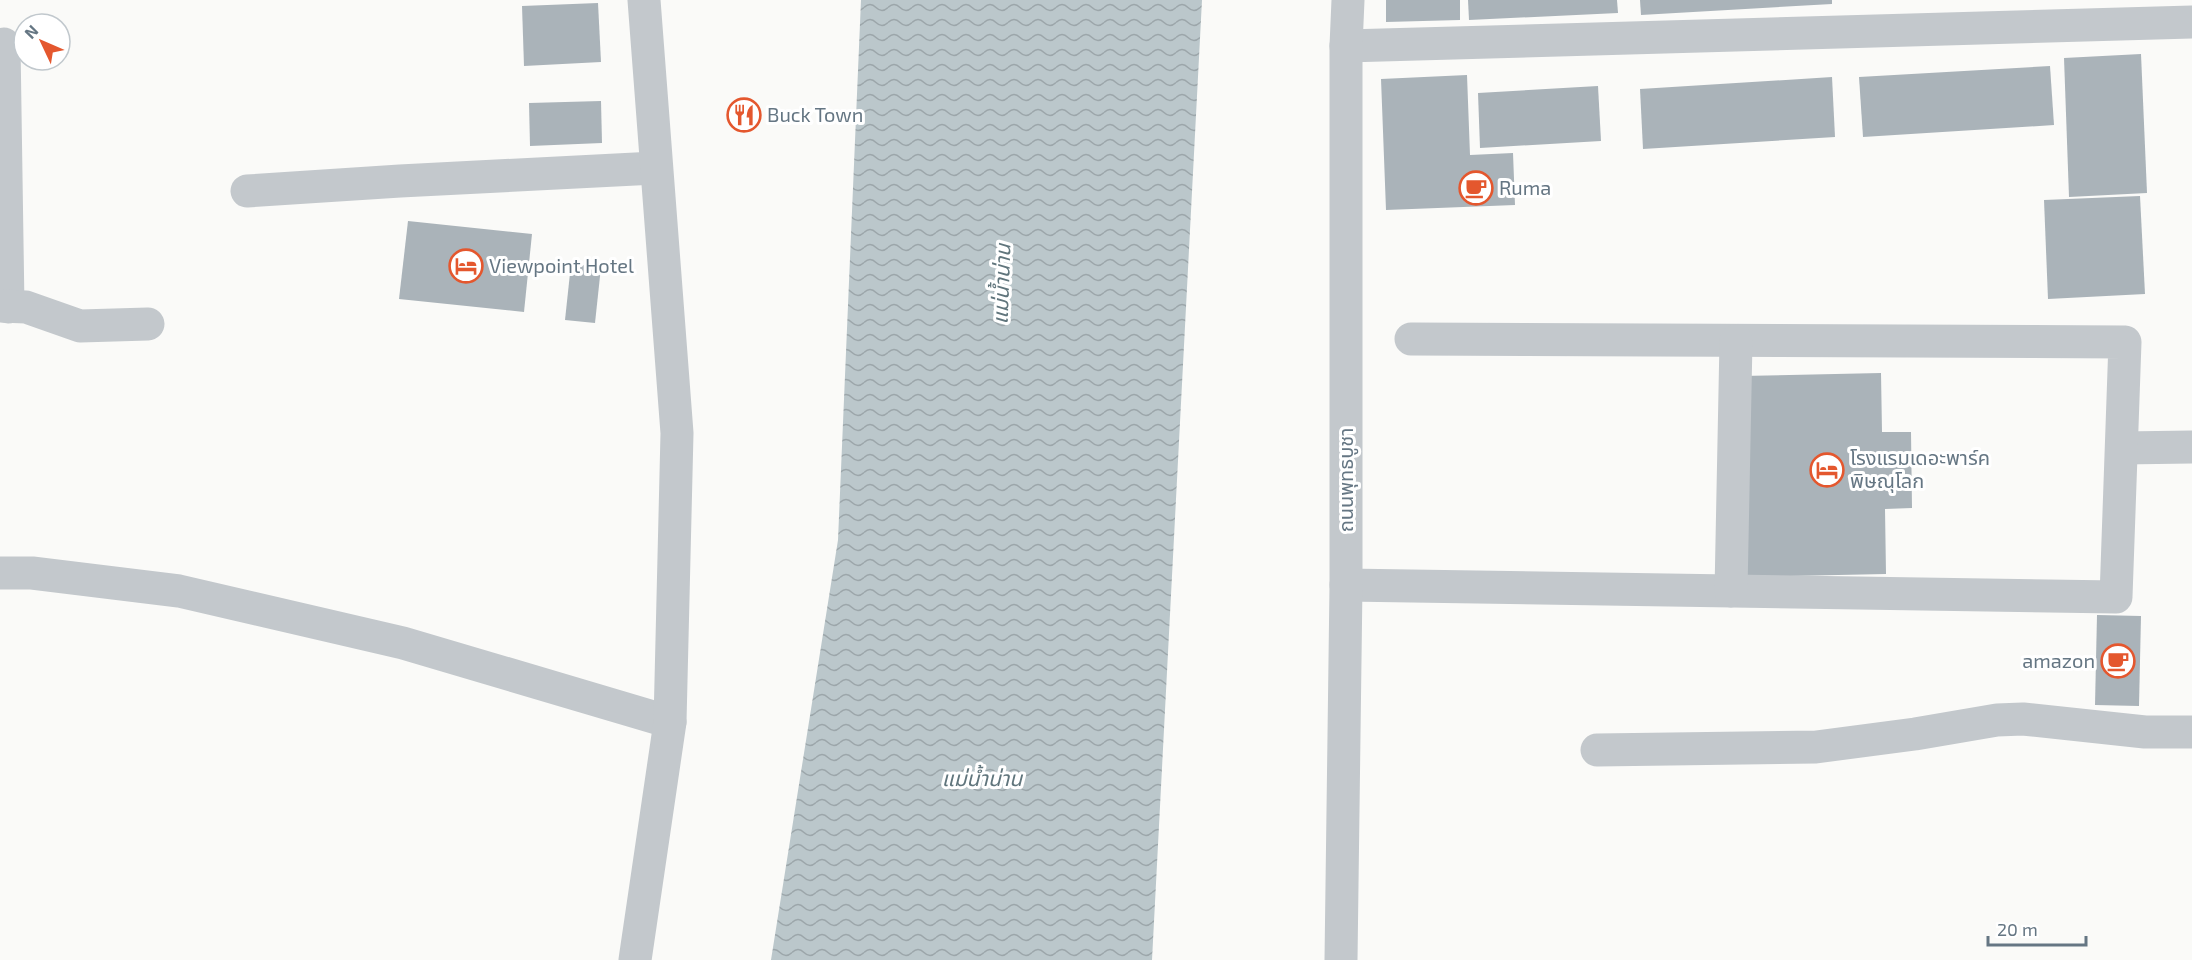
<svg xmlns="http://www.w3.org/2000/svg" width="2192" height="960" font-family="'Exo 2','Noto Sans Thai',sans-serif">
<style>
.water{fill:url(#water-waves)}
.building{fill:#aab3b9}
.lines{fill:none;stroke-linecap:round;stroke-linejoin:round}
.minor{stroke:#c3c8cc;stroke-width:33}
.labels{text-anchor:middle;stroke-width:6;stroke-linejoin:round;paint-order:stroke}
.poi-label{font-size:20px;fill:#657683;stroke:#fff;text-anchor:start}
.street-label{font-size:20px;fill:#657683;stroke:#fff}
.water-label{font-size:21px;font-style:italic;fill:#60757c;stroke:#fff}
</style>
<defs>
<pattern id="water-waves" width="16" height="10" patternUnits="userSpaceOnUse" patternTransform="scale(1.5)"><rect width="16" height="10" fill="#bbc7cb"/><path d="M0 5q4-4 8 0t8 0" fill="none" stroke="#9ca6aa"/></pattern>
</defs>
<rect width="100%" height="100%" fill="#fafaf8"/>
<path class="water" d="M861,0H1202L1152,960H771L838,540Z"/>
<g class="building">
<path d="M1386,0H1460V20L1386,22Z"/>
<path d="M1468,0H1617L1618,13L1469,20Z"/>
<path d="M1640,0H1832V4L1641,15Z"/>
<path d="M598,3L601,62L524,66L522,6Z"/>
<path d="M2141,54L2147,193L2069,197L2064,58Z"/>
<path d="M2050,66L2054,125L1863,137L1859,77Z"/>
<path d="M1467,75L1470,155L1513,153L1515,205L1386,210L1381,79Z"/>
<path d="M1832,77L1835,137L1643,149L1640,89Z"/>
<path d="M1598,86L1601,141L1480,148L1478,93Z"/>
<path d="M601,101L602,143L530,146L529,103Z"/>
<path d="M2140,196L2145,294L2048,299L2044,200Z"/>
<path d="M408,221L532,234L524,312L399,299Z"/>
<path d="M571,264L601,267L595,323L565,320Z"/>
<path d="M1881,373L1882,432H1911L1912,508L1885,509L1886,574L1744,577L1741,376Z"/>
<path d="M2097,615L2141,616L2139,706L2095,705Z"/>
</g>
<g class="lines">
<g class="minor">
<path d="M4,44L8,307"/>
<path d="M1346,46L2192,22"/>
<path d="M247,191L400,181L655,168"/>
<path d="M0,306L26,307L80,326L148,324"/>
<path d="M2122,448L2192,447"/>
<path d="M0,573H32L179,591L403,643L670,722"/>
<path d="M1346,585L2116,597L2125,342L1411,339"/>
<path d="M1731,591L1736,341"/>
<path d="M1597,750L1816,747L1915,734L1997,720L2023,719L2145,732H2192"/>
<path d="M635,960L670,722L677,433L644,0"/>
<path d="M1341,960L1346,585V46L1348,0"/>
</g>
</g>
<defs>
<symbol id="restaurant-ring" viewBox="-11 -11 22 22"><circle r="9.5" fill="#fff" stroke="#e4572e" stroke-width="1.5"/><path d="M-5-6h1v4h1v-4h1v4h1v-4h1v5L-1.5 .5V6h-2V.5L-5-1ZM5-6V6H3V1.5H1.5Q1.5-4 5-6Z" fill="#e4572e"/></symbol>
<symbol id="cafe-ring" viewBox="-11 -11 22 22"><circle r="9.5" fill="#fff" stroke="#e4572e" stroke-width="1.5"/><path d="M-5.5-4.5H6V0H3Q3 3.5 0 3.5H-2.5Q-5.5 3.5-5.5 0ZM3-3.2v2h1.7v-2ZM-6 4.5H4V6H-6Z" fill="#e4572e"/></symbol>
<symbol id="hotel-ring" viewBox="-11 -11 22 22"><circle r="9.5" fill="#fff" stroke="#e4572e" stroke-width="1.5"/><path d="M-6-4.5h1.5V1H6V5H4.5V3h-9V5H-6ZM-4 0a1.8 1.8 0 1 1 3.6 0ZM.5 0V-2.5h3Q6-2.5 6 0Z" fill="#e4572e"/></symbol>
</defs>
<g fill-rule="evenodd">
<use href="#restaurant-ring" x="725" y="96" width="38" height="38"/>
<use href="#cafe-ring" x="1457" y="169" width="38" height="38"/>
<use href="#hotel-ring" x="447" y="247" width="38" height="38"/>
<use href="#hotel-ring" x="1808" y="451" width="38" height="38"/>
<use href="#cafe-ring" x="2099" y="642" width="38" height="38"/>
</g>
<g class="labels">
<g class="poi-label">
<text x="767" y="122">Buck Town</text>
<text x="1499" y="195">Ruma</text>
<text x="489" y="273">Viewpoint Hotel</text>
<text x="1850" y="465">โรงแรมเดอะพาร์ค<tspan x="1850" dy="23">พิษณุโลก</tspan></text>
<text x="2095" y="668" text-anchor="end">amazon</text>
</g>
<g class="street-label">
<text transform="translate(1346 480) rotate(-90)" y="7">ถนนพุทธบูชา</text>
</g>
<g class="water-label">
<text transform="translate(1002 284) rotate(-88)" y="7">แม่น้ำน่าน</text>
<text x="982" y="786">แม่น้ำน่าน</text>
</g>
</g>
<g transform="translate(42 42) rotate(314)"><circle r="28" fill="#ffffff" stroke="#c1c8cd" stroke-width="1.5"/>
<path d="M0-4.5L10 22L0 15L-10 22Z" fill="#e4572e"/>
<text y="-9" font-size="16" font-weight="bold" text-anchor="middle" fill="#657683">N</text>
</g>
<path d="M1988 936v9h98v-9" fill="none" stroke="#657683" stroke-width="3"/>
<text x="1997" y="936" font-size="18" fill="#657683" stroke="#ffffff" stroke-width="4.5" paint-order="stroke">20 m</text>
</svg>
